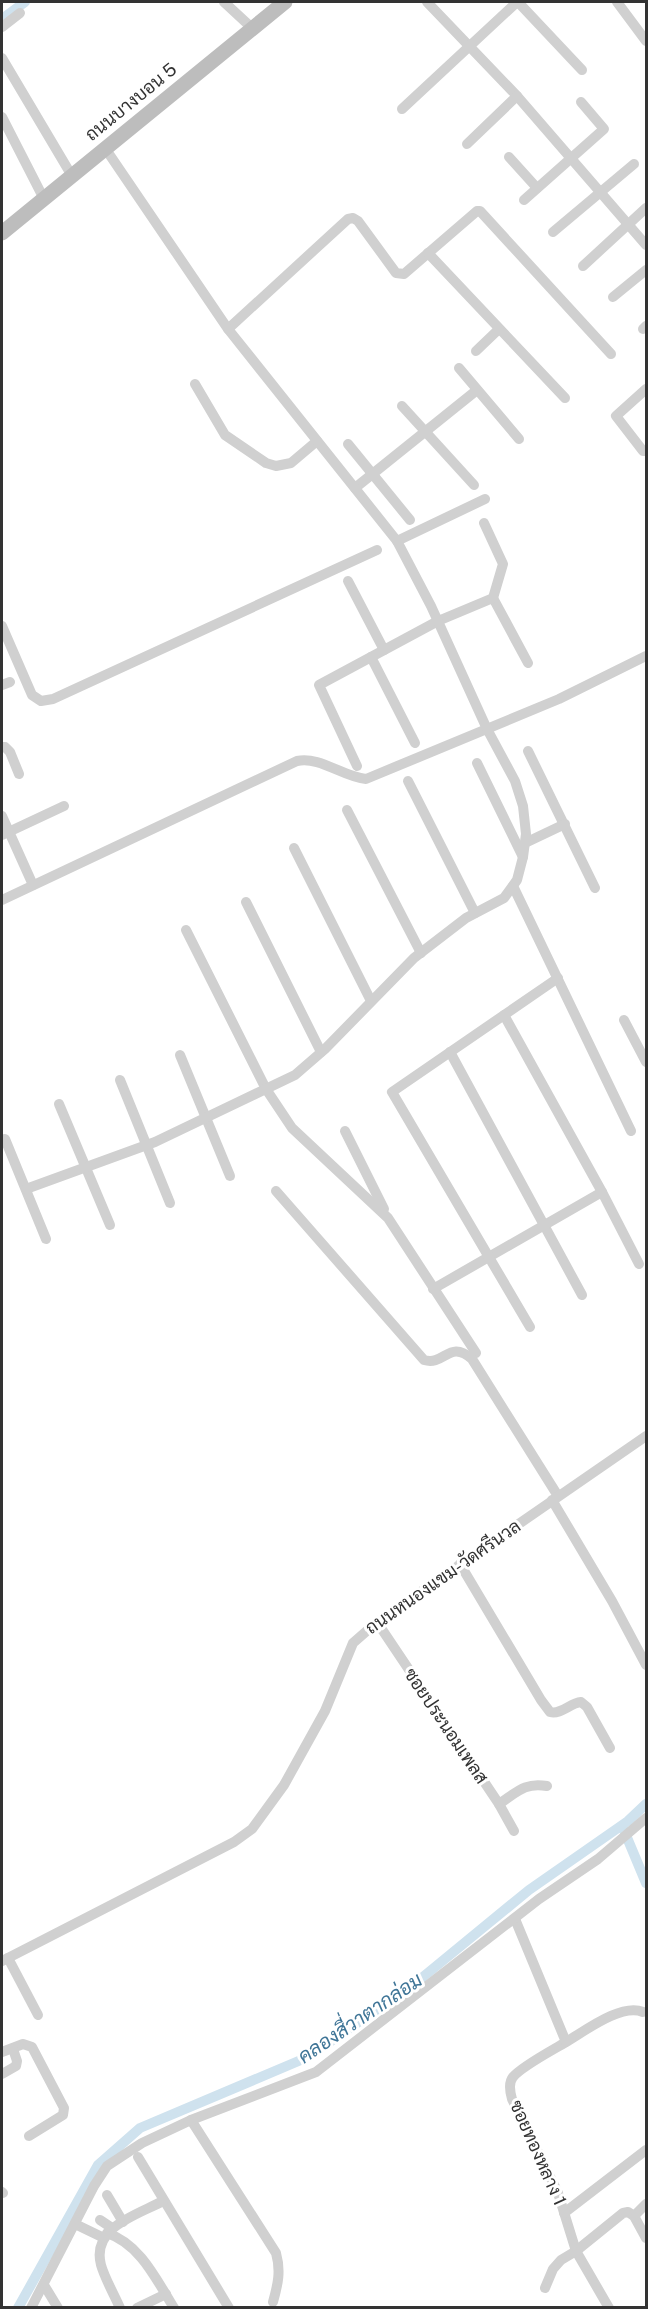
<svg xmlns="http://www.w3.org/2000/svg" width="648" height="2309" font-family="'Public Sans',Sarabun,sans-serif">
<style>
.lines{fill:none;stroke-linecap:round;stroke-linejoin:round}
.canal{stroke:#cfe2ee;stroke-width:10}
.minor{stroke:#d0d0d0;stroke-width:10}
.secondary{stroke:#bdbdbd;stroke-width:15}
.labels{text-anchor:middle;stroke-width:6;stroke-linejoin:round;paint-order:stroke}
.street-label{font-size:18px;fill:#333;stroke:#fff}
.water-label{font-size:20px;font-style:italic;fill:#3f7597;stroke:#fff}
</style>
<rect width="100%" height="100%" fill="#fff"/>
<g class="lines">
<g class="canal">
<path d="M2,19L25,2"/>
<path d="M623,1828L646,1883"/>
<path d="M18,2308L98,2165L140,2128L308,2057L418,1981L529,1890L628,1821L646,1804"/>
</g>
<g class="minor">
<path d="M224,2L252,28"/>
<path d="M427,2L517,96L646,245"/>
<path d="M518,2L582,70"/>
<path d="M617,2L646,41"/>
<path d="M2,27L20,13"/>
<path d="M2,58L72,176"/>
<path d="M402,109L517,2"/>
<path d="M2,117L44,199"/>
<path d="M467,144L517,96"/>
<path d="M105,148L228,329L348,219L353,218L358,221L396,273L404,274L477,211H480L611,354"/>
<path d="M509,157L537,188"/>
<path d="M524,200L604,129L581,102"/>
<path d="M553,232L634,164"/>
<path d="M428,253L565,398"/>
<path d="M583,266L646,208"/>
<path d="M613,297L646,270"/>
<path d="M643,329L646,326"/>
<path d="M476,351L499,329"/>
<path d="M459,368L519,439"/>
<path d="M195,384L225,435L266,463L276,466L291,463L317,441"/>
<path d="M646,389L616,416L643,451H646"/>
<path d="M402,406L474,485"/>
<path d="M348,444L410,520"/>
<path d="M355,488L477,390"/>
<path d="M397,541L485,499"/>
<path d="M348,581L384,650"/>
<path d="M493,598L528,663"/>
<path d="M2,626L32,695L41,701L53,699L377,550"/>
<path d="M371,657L415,743"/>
<path d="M2,685L10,682"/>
<path d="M2,747H5L10,752L19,774"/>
<path d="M528,751L595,888"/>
<path d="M477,763L523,857"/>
<path d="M357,766L319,685L438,621L493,598L503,564L484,523"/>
<path d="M408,781L475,913"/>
<path d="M347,810L421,953"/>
<path d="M2,816L33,885"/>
<path d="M2,835L64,806"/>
<path d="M525,843L565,824"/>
<path d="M294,848L371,1001"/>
<path d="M513,886L631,1131"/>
<path d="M2,900L297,761C320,756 343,777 366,779L559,699L646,656"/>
<path d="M246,902L321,1052"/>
<path d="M186,930L266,1089L292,1128L388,1218L476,1353"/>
<path d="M624,1020L646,1062"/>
<path d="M450,1052L582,1295"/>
<path d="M180,1055L230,1176"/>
<path d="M120,1080L170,1203"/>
<path d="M59,1104L110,1225"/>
<path d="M345,1131L384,1209"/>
<path d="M5,1139L46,1239"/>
<path d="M26,1189L155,1142L295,1075L325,1049L414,958L466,918L504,898L517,880L523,857L526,834L523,806L515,781L487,729L431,606L397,541L228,329"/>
<path d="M276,1191L424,1360C445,1366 449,1339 472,1359L558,1496"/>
<path d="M602,1192L639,1264"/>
<path d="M433,1289L602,1192L504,1015"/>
<path d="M530,1327L392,1092L558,978"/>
<path d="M552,1500L612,1601L646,1665"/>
<path d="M460,1564L541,1700L550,1712C561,1715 570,1703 581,1702L587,1707L610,1748"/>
<path d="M377,1622L499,1804L514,1831"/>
<path d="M499,1804C517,1792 525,1782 547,1786"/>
<path d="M515,1919L566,2042C553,2050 522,2066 513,2077C508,2083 510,2092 512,2099L558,2193L576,2251L609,2308"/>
<path d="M8,1958L38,2015"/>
<path d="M2,1961L234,1842L252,1829L284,1785L325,1711L353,1643L377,1622L646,1436"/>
<path d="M566,2042C585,2031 621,2003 643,2012"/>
<path d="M2,2052L23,2044L32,2047L64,2108L63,2115L29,2136"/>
<path d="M2,2074L16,2066L17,2061L13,2049"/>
<path d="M191,2120L276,2253C281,2271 278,2284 273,2302"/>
<path d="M138,2157L229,2308"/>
<path d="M2,2192L3,2193"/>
<path d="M107,2195L123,2222"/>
<path d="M564,2213L646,2150"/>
<path d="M634,2216L646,2204"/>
<path d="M100,2220L112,2228"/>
<path d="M75,2224L104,2238"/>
<path d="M107,2233C140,2244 156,2279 174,2308"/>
<path d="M44,2285L58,2308"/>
<path d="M545,2288L553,2269L561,2260L576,2251L623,2213L628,2212L634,2216L646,2238"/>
<path d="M31,2308L94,2186L107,2166L142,2143L191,2120L316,2072L539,1899L598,1859L646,1818"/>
<path d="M120,2308C114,2294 105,2279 101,2265C91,2227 137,2215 163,2201"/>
<path d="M137,2308L166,2294"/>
</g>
<path class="secondary" d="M2,233L285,2"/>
</g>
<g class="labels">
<g class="street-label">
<text transform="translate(131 102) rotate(-39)" y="6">ถนนบางบอน 5</text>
<text transform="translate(443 1577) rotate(-35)" y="6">ถนนหนองแขม-วัดศรีนวล</text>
<text transform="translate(446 1726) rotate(56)" y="6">ซอยประนอมเพลส</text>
<text transform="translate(538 2153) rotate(66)" y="6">ซอยทองหลาง 1</text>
</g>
<g class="water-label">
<text transform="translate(360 2018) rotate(-34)" y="7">คลองสี่วาตากล่อม</text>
</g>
</g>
<rect width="648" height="2309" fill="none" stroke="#333333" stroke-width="6"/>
</svg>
